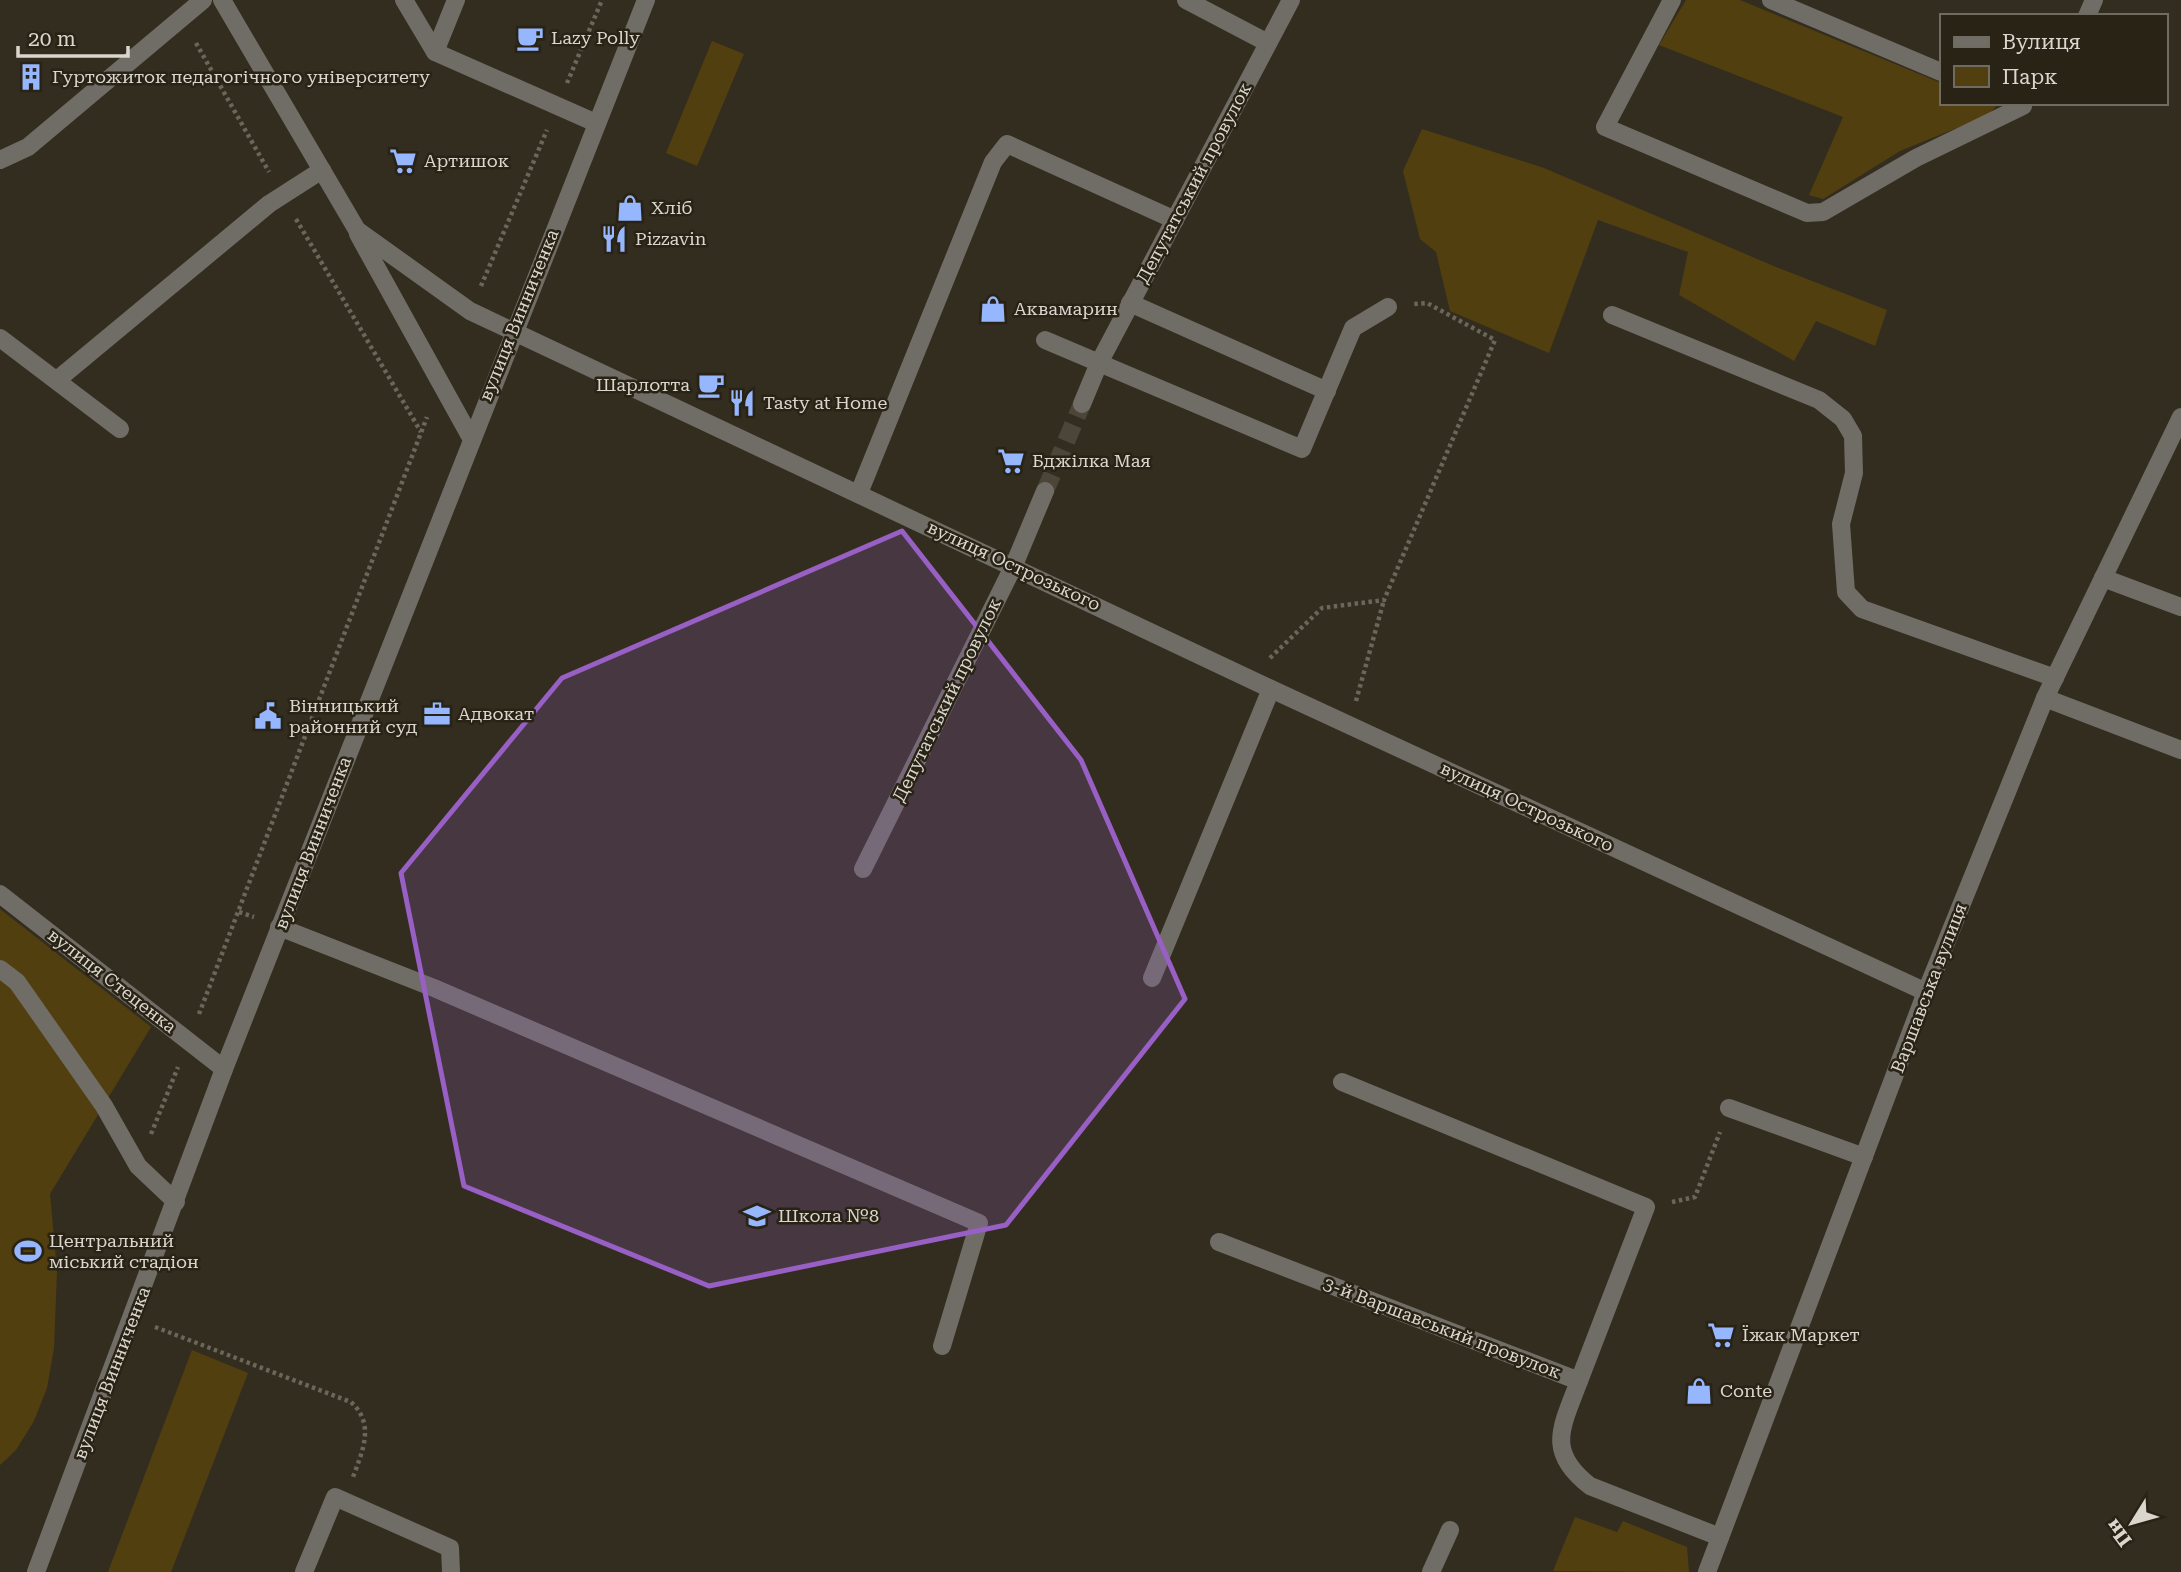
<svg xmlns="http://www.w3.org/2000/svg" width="2181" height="1572" font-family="'Roboto Serif',serif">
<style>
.green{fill:#523f10}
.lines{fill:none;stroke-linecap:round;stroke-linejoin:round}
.minor-tunnel{stroke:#4c463a;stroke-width:18;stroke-dasharray:18 9;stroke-linecap:butt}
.path{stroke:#6b655a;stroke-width:4.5;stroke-dasharray:3.5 3.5;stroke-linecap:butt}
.minor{stroke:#706d66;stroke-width:18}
.marked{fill:#985fc4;fill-opacity:0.2;stroke:#985fc4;stroke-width:5;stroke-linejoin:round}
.labels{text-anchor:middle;stroke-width:5;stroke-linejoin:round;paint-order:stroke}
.poi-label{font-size:18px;fill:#dad6ce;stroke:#292316;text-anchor:start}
.street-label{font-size:18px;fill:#dad6ce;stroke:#292316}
</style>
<rect width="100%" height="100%" fill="#332d20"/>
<g class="green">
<path d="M1686,0H1740L1941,83V103L1996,106L1989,115L1900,151L1823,199L1809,195L1843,117L1659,45Z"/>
<path d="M712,41L744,54L697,166L666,153Z"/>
<path d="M1422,129L1544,168L1776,267L1887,310L1875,346L1816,321L1794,361L1679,295L1688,252L1598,220L1549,353L1450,311L1436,252L1420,239L1403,171Z"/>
<path d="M0,909L151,1027L50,1194L57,1271L54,1348L47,1388L34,1421L16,1450L0,1465Z"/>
<path d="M192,1350L248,1373L171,1572H108Z"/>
<path d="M1575,1517L1617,1532L1623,1521L1687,1547L1689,1572L1553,1571Z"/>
</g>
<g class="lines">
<path class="minor-tunnel" d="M1045,491L1082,404"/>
<g class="path">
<path d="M196,43L269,172"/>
<path d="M567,83L602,0"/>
<path d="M296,219L421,432"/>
<path d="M481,286L547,130"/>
<path d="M1270,658L1322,608L1384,600L1495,340L1427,303L1413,304"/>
<path d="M1356,701L1384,600"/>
<path d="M239,912L254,917"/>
<path d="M199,1014L427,417"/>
<path d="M151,1134L178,1067"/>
<path d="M1672,1202L1695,1197L1720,1132"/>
<path d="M155,1327L351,1402C375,1424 363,1450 353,1477"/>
</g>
<g class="minor">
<path d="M222,0L357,230L470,311L1271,689L1926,992"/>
<path d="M404,0L435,52L596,123"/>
<path d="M1186,0L1268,43"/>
<path d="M1672,0L1605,127L1807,213L1823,212L1916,158L2023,106"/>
<path d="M1771,0L1941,72"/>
<path d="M2087,16L2094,0"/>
<path d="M435,52L456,0"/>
<path d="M0,160L28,147L203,0"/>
<path d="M358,234L471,438"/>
<path d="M1130,303L1327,391"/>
<path d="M1612,315L1819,400L1843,419L1853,436L1854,473L1841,524L1846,592L1862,609L2055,678"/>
<path d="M0,338L120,429"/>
<path d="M1045,340L1302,449L1353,328L1388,307"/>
<path d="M57,380L269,204L322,170"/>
<path d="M1082,404L1099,363L1291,0"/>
<path d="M859,493L993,162L1007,144L1175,220"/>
<path d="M2103,578L2181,607"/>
<path d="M2045,698L2181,750"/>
<path d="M863,869L1014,565L1045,491"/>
<path d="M0,894L224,1069"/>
<path d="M279,927L434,988L979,1223L942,1346"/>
<path d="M0,969L17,982L104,1106L138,1166L176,1202"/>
<path d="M1152,978L1271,689"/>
<path d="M1342,1082L1646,1207L1579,1381"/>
<path d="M1729,1108L1864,1157"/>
<path d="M1219,1242L1579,1381C1562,1427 1545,1451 1590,1486L1720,1537"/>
<path d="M36,1572L224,1069L646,0"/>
<path d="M304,1572L335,1497L450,1548L451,1572"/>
<path d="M1431,1572L1450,1530"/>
<path d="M1707,1572L1926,992L2045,698L2181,417"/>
</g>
</g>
<path class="marked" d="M902,531L1081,760L1185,999L1006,1225L709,1286L464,1186L401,873L562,678Z"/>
<defs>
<symbol id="cafe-bare" viewBox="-9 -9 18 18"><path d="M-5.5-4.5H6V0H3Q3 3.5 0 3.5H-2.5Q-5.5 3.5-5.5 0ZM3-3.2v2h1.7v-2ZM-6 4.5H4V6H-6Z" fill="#96b6fd" stroke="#292316" stroke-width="2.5" paint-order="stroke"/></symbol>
<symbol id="building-bare" viewBox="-9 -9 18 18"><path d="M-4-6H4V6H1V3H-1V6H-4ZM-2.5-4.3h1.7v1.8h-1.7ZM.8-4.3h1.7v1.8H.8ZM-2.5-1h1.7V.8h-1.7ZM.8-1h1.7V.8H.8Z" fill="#96b6fd" stroke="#292316" stroke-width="2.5" paint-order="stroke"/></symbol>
<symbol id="supermarket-bare" viewBox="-9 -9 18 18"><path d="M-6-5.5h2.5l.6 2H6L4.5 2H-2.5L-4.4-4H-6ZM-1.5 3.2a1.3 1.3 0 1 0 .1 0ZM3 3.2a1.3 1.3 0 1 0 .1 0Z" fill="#96b6fd" stroke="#292316" stroke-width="2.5" paint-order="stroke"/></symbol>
<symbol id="shop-bare" viewBox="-9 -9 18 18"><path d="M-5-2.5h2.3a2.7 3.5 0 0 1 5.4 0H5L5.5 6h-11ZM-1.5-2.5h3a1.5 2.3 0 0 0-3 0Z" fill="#96b6fd" stroke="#292316" stroke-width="2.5" paint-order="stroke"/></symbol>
<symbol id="restaurant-bare" viewBox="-9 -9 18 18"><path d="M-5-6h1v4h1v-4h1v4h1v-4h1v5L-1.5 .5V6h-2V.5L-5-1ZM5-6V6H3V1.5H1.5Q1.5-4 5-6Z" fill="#96b6fd" stroke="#292316" stroke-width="2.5" paint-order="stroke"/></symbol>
<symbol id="office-bare" viewBox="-9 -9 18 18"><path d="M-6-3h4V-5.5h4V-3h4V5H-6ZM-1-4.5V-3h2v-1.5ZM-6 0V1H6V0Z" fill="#96b6fd" stroke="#292316" stroke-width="2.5" paint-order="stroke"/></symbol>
<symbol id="civic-bare" viewBox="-9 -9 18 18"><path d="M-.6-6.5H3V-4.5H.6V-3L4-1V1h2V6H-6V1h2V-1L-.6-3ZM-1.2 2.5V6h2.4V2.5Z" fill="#96b6fd" stroke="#292316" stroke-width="2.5" paint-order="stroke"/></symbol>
<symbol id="school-bare" viewBox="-9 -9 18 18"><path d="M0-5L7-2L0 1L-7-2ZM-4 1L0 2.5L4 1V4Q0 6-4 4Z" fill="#96b6fd" stroke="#292316" stroke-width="2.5" paint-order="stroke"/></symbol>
<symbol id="stadium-bare" viewBox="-9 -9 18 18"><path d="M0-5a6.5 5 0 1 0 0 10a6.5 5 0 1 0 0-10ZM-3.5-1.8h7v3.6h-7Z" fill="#96b6fd" stroke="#292316" stroke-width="2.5" paint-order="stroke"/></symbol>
</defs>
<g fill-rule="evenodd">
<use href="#cafe-bare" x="511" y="19" width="38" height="38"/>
<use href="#building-bare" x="12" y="58" width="38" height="38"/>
<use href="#supermarket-bare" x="384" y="142" width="38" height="38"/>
<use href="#shop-bare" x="611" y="189" width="38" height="38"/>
<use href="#restaurant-bare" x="595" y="220" width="38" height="38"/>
<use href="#shop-bare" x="974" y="290" width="38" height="38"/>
<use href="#cafe-bare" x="692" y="366" width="38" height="38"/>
<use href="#restaurant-bare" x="723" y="384" width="38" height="38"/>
<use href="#supermarket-bare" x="992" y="442" width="38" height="38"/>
<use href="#office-bare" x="418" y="695" width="38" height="38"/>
<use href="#civic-bare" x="249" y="697" width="38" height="38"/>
<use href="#school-bare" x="738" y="1197" width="38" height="38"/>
<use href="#stadium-bare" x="9" y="1232" width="38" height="38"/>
<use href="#supermarket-bare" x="1702" y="1316" width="38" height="38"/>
<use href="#shop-bare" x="1680" y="1372" width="38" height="38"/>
</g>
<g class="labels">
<g class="poi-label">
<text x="551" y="44">Lazy Polly</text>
<text x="52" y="83">Гуртожиток педагогічного університету</text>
<text x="424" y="167">Артишок</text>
<text x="651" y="214">Хліб</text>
<text x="635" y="245">Pizzavin</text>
<text x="1014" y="315">Аквамарин</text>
<text x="690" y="391" text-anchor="end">Шарлотта</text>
<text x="763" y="409">Tasty at Home</text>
<text x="1032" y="467">Бджілка Мая</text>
<text x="289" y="712">Вінницький<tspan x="289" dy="21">районний суд</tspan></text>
<text x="458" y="720">Адвокат</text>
<text x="778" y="1222">Школа №8</text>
<text x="49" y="1247">Центральний<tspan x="49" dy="21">міський стадіон</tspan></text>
<text x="1742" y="1341">Їжак Маркет</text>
<text x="1720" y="1397">Conte</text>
</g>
<g class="street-label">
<text transform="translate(1194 183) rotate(-62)" y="6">Депутатський провулок</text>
<text transform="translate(519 315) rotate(-68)" y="6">вулиця Винниченка</text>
<text transform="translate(1014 566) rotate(25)" y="6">вулиця Острозького</text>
<text transform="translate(947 700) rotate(-64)" y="6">Депутатський провулок</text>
<text transform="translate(1527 807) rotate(25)" y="6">вулиця Острозького</text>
<text transform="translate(313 843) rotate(-69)" y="6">вулиця Винниченка</text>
<text transform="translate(112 981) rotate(38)" y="6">вулиця Стеценка</text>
<text transform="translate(1929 988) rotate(-69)" y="6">Варшавська вулиця</text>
<text transform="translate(1442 1328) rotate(21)" y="6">3-й Варшавський провулок</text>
<text transform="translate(112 1373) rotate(-69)" y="6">вулиця Винниченка</text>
</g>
</g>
<rect x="1940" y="14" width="228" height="91" fill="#292316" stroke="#706b60" stroke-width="2"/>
<rect x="1954" y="37" width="35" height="10" fill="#706d66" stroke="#706b60" stroke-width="2"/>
<text x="2002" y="49" font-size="21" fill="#dad6ce">Вулиця</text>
<rect x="1954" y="66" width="35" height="21" fill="#523f10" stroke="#706b60" stroke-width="2"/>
<text x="2002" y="84" font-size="21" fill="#dad6ce">Парк</text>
<g transform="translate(2132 1523) rotate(233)" stroke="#292316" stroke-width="5" paint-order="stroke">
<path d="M0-5L12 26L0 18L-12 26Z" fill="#dad6ce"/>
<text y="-10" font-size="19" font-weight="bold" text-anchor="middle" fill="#dad6ce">Пн</text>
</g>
<path d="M18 46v10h110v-10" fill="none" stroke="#dad6ce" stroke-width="3.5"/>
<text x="28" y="46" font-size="21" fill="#dad6ce" stroke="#292316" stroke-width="5" paint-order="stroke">20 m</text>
</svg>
